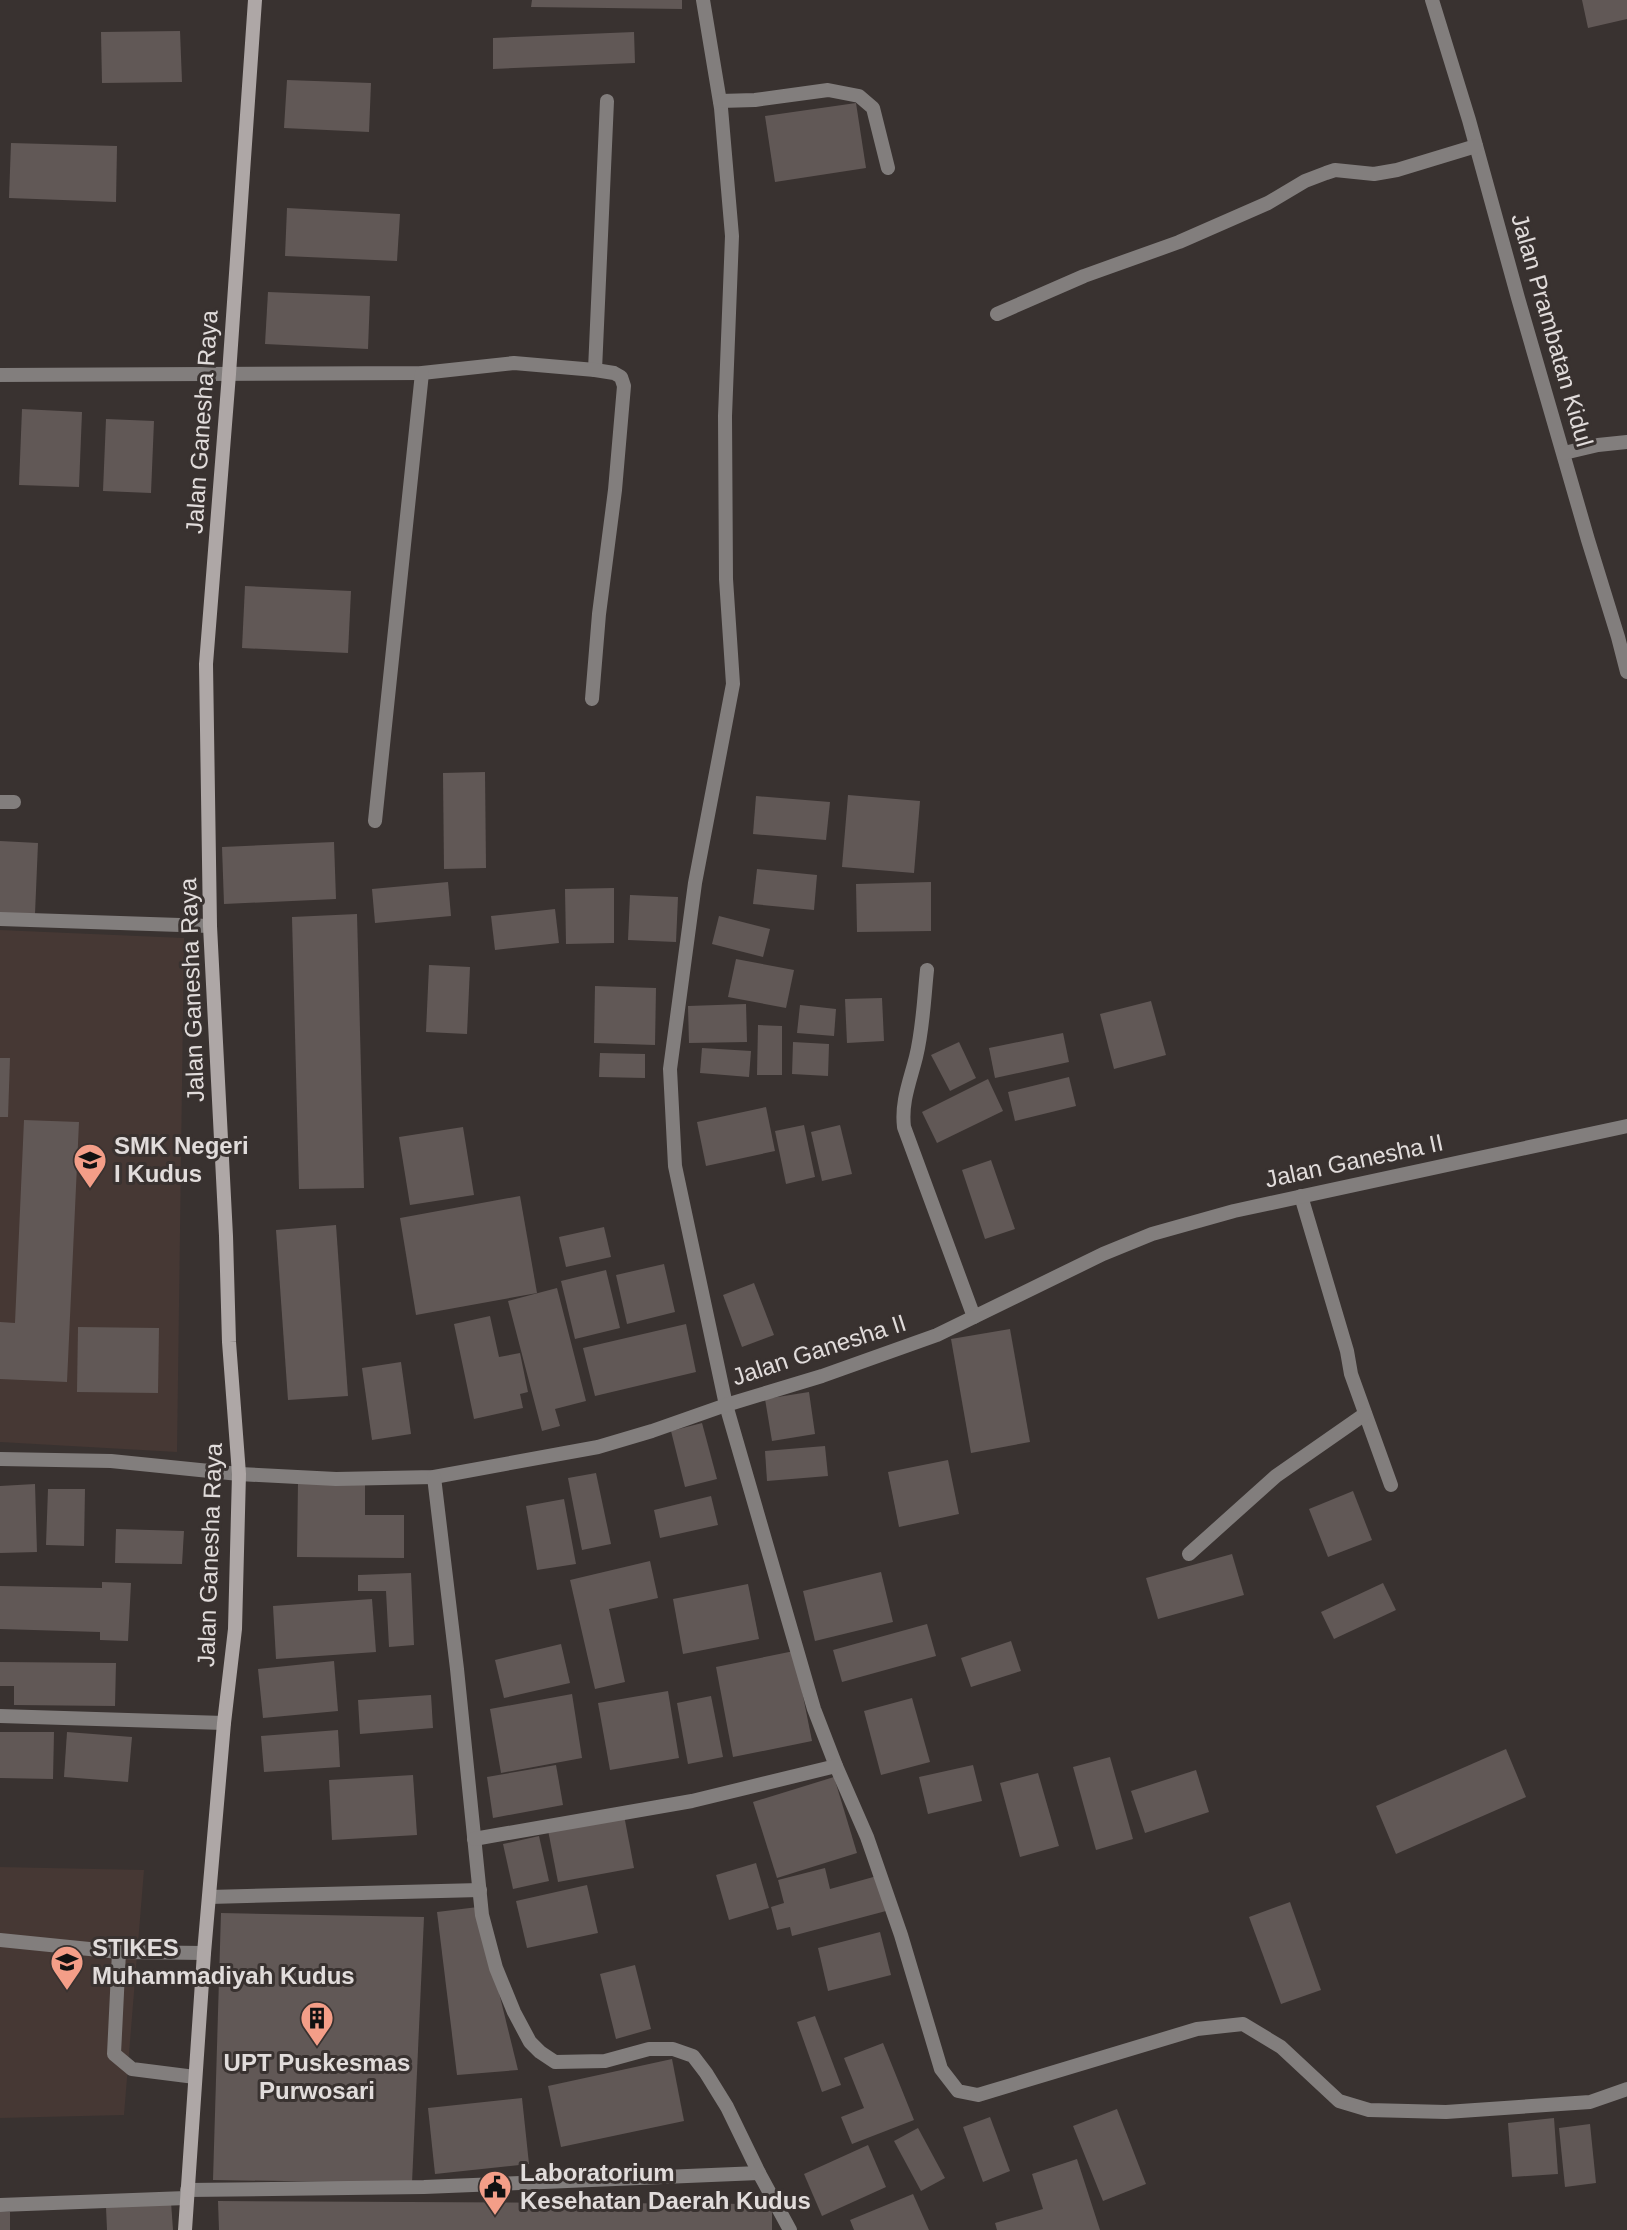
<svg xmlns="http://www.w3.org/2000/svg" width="1627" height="2230" font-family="Arial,sans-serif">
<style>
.built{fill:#463834}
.building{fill:#615856}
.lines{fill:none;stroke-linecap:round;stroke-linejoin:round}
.lane{stroke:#827e7d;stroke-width:14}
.street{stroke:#827e7d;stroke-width:14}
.secondary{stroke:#aea7a6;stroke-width:14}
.labels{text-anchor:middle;stroke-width:6;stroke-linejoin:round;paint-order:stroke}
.street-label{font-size:24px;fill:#e1dcdb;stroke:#393230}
.poi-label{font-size:24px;font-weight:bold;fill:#e1dcdb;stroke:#393230;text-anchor:start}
</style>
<rect width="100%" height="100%" fill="#393230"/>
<g class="built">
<path d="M0,930L184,938L177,1452L0,1442Z"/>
<path d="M0,1867L144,1870L124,2115L0,2118Z"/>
</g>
<g class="building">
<path d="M532,0H682V9L531,7Z"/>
<path d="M1582,0H1627V19L1588,28Z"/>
<path d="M180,31L182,82L102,83L101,32Z"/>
<path d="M634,32L635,63L493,69V38Z"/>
<path d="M287,80L371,83L369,132L284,128Z"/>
<path d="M856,103L866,168L775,182L765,116Z"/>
<path d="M11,143L117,146L116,202L9,198Z"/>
<path d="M287,208L400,214L397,261L285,256Z"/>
<path d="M268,292L370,296L368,349L265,344Z"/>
<path d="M22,409L82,412L79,487L19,485Z"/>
<path d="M106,419L154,421L151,493L103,491Z"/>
<path d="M245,586L351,591L348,653L242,648Z"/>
<path d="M485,772L486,868L444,869L443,773Z"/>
<path d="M848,795L920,801L914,873L842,867Z"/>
<path d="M756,796L830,802L826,840L753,834Z"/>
<path d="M0,841L38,843L35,914L0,913Z"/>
<path d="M334,842L336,899L224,904L222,847Z"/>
<path d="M757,869L817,875L814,910L753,904Z"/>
<path d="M448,882L451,916L375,923L372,889Z"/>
<path d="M931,882V931L857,932L856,884Z"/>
<path d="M614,888V943L566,944L565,889Z"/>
<path d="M630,895L678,897L676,942L628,940Z"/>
<path d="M555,909L559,943L495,950L491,916Z"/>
<path d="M357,914L364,1188L299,1189L292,917Z"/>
<path d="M719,916L770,929L763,957L712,944Z"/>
<path d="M736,959L794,970L786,1008L728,997Z"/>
<path d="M429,965L470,967L467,1034L426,1032Z"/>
<path d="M595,986L656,988L655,1045L594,1043Z"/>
<path d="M882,998L884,1041L847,1043L845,999Z"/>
<path d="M1151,1001L1166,1055L1114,1069L1100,1014Z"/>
<path d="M746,1004L747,1042L689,1043L688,1006Z"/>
<path d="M800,1005L836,1009L834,1036L797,1033Z"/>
<path d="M758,1025L782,1026V1075H757Z"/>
<path d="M1063,1033L1069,1062L995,1078L989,1048Z"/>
<path d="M793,1042L829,1044L828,1076L792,1074Z"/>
<path d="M959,1042L976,1078L950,1091L931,1055Z"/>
<path d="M702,1048L751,1051L749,1077L700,1073Z"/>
<path d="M600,1053L645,1054V1078L599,1077Z"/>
<path d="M0,1058H10L8,1117H0Z"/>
<path d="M1069,1077L1076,1106L1015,1121L1008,1092Z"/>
<path d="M988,1079L1003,1111L937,1143L922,1112Z"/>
<path d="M766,1107L775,1151L706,1166L697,1122Z"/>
<path d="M24,1120L79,1122L67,1382L0,1379V1322L15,1323Z"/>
<path d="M804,1125L815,1177L786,1184L775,1131Z"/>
<path d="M840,1125L852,1174L822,1181L811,1132Z"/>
<path d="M463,1127L474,1195L410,1205L399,1137Z"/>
<path d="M991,1160L1015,1229L985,1239L962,1170Z"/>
<path d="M520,1196L537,1293L416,1315L400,1218Z"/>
<path d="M336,1225L348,1396L288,1400L276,1230Z"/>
<path d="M604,1227L611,1257L566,1267L559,1237Z"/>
<path d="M664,1264L675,1312L627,1324L616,1275Z"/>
<path d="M606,1270L620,1328L575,1339L561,1281Z"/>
<path d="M754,1283L774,1335L742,1347L723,1295Z"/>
<path d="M557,1288L586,1401L555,1409L560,1426L542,1431L508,1301Z"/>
<path d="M490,1316L499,1357L520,1353L528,1392L520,1394L523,1408L474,1419L454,1324Z"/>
<path d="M686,1324L696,1372L595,1396L583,1348Z"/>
<path d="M78,1327L159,1328L158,1393L77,1392Z"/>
<path d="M1010,1329L1030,1442L971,1453L951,1339Z"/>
<path d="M401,1362L411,1434L372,1440L362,1368Z"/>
<path d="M809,1392L815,1434L772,1441L765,1399Z"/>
<path d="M702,1423L717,1479L685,1487L671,1431Z"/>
<path d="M825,1446L828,1476L767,1481L765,1451Z"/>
<path d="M948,1460L959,1514L899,1527L888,1472Z"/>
<path d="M596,1473L611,1544L582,1550L568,1478Z"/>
<path d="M298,1482H365V1515H404V1558L297,1557Z"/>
<path d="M35,1484L37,1552L0,1553V1486Z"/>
<path d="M48,1489H85L84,1546L46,1545Z"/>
<path d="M1353,1491L1372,1540L1328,1557L1309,1509Z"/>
<path d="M711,1496L718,1525L660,1538L654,1510Z"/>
<path d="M564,1499L576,1564L537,1570L526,1506Z"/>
<path d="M116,1529L184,1531L182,1564L115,1563Z"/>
<path d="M1232,1554L1244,1595L1158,1619L1146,1578Z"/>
<path d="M650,1561L658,1598L609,1609L625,1682L595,1689L570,1580Z"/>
<path d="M881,1572L893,1622L815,1641L803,1591Z"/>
<path d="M411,1573L414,1645L389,1647L386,1591H358V1575Z"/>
<path d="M102,1582L131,1583L128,1641L100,1640V1632L0,1629V1586L102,1588Z"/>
<path d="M1383,1583L1396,1610L1334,1639L1321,1612Z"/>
<path d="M748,1584L759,1639L683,1654L673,1599Z"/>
<path d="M372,1599L376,1652L276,1659L273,1606Z"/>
<path d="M927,1624L936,1656L842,1682L833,1650Z"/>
<path d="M1011,1641L1021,1671L971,1687L961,1658Z"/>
<path d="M561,1644L570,1683L504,1698L495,1660Z"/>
<path d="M794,1651L812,1741L733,1757L716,1667Z"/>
<path d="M334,1661L338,1711L263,1718L258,1669Z"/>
<path d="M0,1662L116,1663L115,1706L14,1705V1686H0Z"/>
<path d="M668,1691L679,1758L610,1770L598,1703Z"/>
<path d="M572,1694L582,1758L501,1773L490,1709Z"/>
<path d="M431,1695L433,1728L360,1734L358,1700Z"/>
<path d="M711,1696L723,1757L688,1764L677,1703Z"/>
<path d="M912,1698L930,1762L881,1775L864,1711Z"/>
<path d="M338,1730L340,1767L264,1772L261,1736Z"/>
<path d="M0,1732H54L53,1779L0,1778Z"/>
<path d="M67,1732L132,1737L128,1782L64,1777Z"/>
<path d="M1506,1749L1526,1797L1396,1854L1376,1806Z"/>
<path d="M1110,1757L1133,1839L1096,1850L1073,1767Z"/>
<path d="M556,1765L563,1805L493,1818L487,1777Z"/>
<path d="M973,1765L982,1801L928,1814L919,1777Z"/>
<path d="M1196,1770L1209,1812L1145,1833L1131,1791Z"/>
<path d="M1038,1773L1059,1846L1020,1857L1000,1783Z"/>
<path d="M413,1775L417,1835L332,1840L329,1780Z"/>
<path d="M834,1777L857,1853L777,1878L753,1802Z"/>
<path d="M624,1815L634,1868L558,1882L548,1830Z"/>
<path d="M539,1836L549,1881L513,1889L503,1844Z"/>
<path d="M756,1863L769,1908L729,1920L716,1875Z"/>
<path d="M825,1868L830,1889L877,1876L886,1911L792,1936L790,1927L777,1930L771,1907L784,1903L778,1880Z"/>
<path d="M587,1885L598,1933L527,1948L516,1901Z"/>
<path d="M1290,1902L1321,1990L1281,2004L1249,1917Z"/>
<path d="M478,1907L518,2070L457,2075L437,1912Z"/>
<path d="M221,1913L424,1917L412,2183L213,2180Z"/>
<path d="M880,1932L891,1975L828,1991L818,1948Z"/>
<path d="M635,1965L651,2029L616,2039L600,1974Z"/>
<path d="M815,2016L841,2085L822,2092L797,2022Z"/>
<path d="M883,2043L914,2120L852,2144L841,2117L864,2108L844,2058Z"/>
<path d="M672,2059L684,2121L561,2147L548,2086Z"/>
<path d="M522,2098L529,2164L435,2174L428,2108Z"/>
<path d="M1117,2109L1146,2184L1103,2201L1073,2126Z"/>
<path d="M990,2117L1010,2171L983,2182L963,2127Z"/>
<path d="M1554,2118L1558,2174L1512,2177L1508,2123Z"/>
<path d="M1590,2124L1596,2183L1565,2187L1559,2128Z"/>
<path d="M918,2128L945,2178L921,2191L894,2141Z"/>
<path d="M868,2145L886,2187L822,2216L804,2174Z"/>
<path d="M1077,2159L1100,2230H997L995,2223L1043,2209L1032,2174Z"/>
<path d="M913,2194L929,2230H854L850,2220Z"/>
<path d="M218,2201L772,2204V2230H219Z"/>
<path d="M171,2202L173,2230H107L106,2207Z"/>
<rect x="0" y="2212" width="10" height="18"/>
</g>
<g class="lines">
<g class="lane">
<path d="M0,802H14"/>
<path d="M0,919L210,926"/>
<path d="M0,1940L119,1952L204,1953"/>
<path d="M119,1952L114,2054L132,2069L195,2077"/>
<path d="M187,2190L424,2187L759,2173"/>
<path d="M0,2205L186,2198"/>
</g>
<g class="street">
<path d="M703,0L721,108L732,236L725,416L726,579L733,684L695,883L670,1069L675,1166L726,1405L814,1709L836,1766L867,1837L901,1935L941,2069L958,2091L978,2095L1197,2029L1243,2024L1281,2047L1339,2101L1369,2110L1446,2112L1590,2102L1627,2089"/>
<path d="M1432,0L1469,120L1518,298L1588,540L1618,637L1627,672"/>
<path d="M720,101L755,100L828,90L859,96L873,108L888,168"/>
<path d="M997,314L1084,276L1179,242L1268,203L1305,181L1326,173L1335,170L1374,174L1397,170L1476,146"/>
<path d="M595,370L607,101"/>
<path d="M0,375L422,373L514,363L595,370L614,373L621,377L624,386L615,490L599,614L592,699"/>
<path d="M1564,453L1598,445L1627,442"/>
<path d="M375,821L422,373"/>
<path d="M927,970C924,998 923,1029 916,1057C910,1081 901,1102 904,1127L974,1317"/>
<path d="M1301,1196L1347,1351L1351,1374L1391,1485"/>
<path d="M0,1459L111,1461L239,1474L336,1479L434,1477L598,1447L652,1431L726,1405L822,1376L937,1335L1103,1254L1152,1234L1234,1211L1627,1126"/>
<path d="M434,1477L457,1669L482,1915L496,1968L514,2012L530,2042L540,2052L555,2062L605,2061L649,2049H673L693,2056L706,2073L727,2107L759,2173L790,2230"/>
<path d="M1189,1554L1276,1476L1365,1414"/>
<path d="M0,1716L224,1723"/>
<path d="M474,1839L692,1801L836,1766"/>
<path d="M209,1897L480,1890"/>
</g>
<path class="secondary" d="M185,2230L204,1953L224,1723L235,1629L239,1474L229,1342L226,1236L210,926L206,664L229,374L255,0"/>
</g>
<defs>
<symbol id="school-pin" viewBox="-11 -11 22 30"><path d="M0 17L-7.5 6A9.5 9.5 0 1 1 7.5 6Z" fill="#f49e88" stroke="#393230"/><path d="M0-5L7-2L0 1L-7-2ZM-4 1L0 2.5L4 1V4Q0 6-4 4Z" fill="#111"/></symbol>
<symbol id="building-pin" viewBox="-11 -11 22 30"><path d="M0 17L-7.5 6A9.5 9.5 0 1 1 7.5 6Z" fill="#f49e88" stroke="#393230"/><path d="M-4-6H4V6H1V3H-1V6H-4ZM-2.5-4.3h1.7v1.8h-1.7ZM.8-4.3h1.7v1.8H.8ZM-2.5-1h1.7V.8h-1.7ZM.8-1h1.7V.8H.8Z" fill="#111"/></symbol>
<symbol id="civic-pin" viewBox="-11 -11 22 30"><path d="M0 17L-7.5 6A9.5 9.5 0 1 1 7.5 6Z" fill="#f49e88" stroke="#393230"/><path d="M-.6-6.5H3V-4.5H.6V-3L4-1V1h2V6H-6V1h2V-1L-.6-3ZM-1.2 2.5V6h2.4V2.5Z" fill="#111"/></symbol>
</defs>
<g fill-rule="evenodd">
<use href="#school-pin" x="71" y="1141" width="38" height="52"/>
<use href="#school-pin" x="48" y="1943" width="38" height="52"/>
<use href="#building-pin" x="298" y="1999" width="38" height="52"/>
<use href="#civic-pin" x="476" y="2168" width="38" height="52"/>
</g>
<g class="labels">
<g class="street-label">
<text transform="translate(1552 330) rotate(74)" y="8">Jalan Prambatan Kidul</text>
<text transform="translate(202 422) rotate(-86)" y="8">Jalan Ganesha Raya</text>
<text transform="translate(192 990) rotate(-92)" y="8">Jalan Ganesha Raya</text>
<text transform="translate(1354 1161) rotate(-12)" y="8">Jalan Ganesha II</text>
<text transform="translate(819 1350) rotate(-18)" y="8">Jalan Ganesha II</text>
<text transform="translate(210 1555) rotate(-88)" y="8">Jalan Ganesha Raya</text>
</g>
<g class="poi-label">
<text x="114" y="1154">SMK Negeri<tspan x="114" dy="28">I Kudus</tspan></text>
<text x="92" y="1956">STIKES<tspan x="92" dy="28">Muhammadiyah Kudus</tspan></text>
<text x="317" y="2071" text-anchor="middle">UPT Puskesmas<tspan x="317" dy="28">Purwosari</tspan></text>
<text x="520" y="2181">Laboratorium<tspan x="520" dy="28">Kesehatan Daerah Kudus</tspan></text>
</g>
</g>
</svg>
